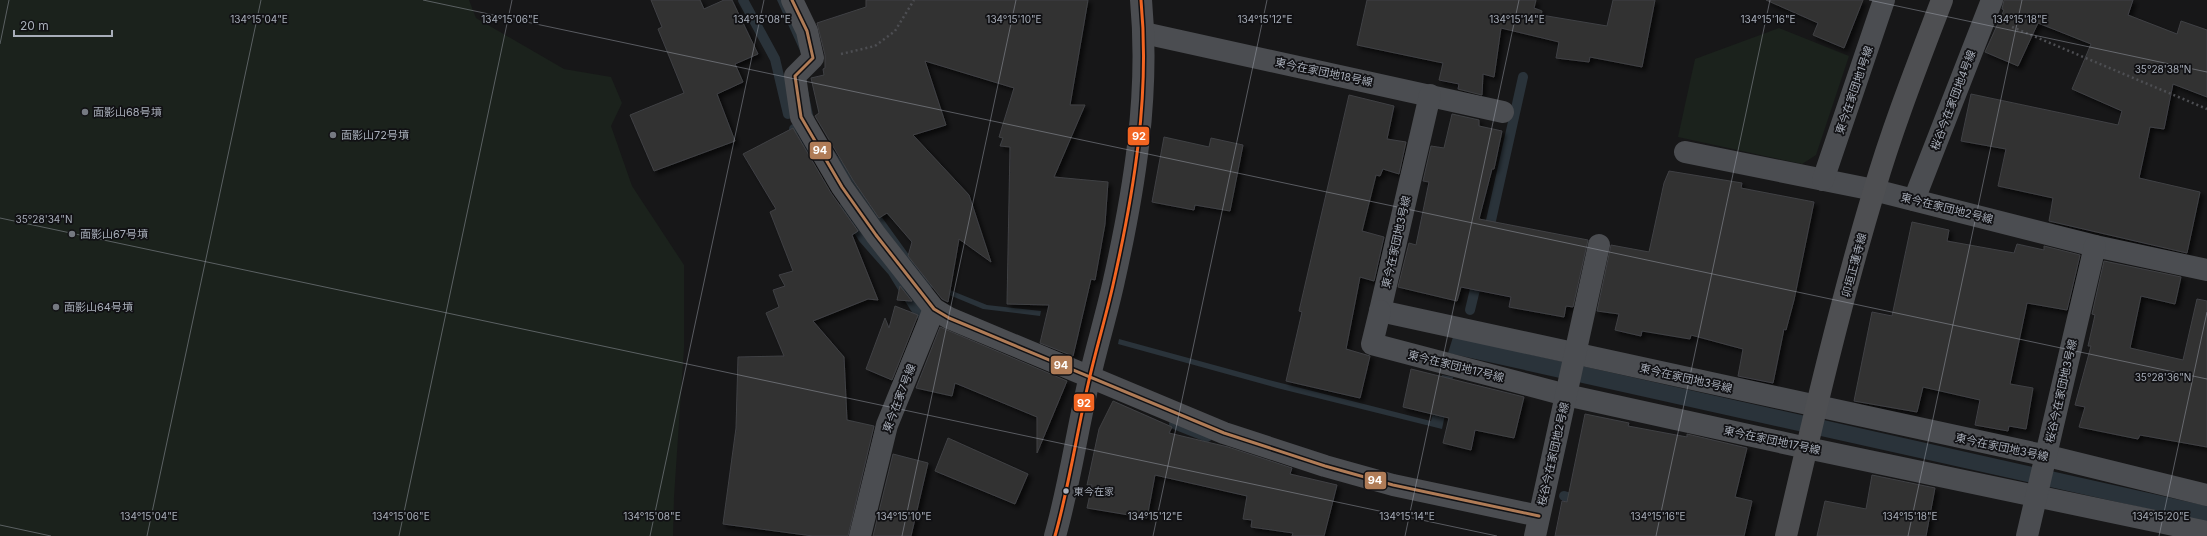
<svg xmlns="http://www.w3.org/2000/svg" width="2207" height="536" font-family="Inter,'Noto Sans JP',sans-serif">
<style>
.green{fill:#1b221c}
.water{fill:#2a333a}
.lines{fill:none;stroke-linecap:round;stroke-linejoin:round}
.stream{stroke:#2a333a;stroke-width:10}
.building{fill:#303032;stroke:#404144;filter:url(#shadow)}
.path{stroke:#4d4e52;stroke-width:2.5;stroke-dasharray:2 3;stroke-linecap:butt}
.minor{stroke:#4b4d51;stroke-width:22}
.major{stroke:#4e4f52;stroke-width:22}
.bus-1-casing{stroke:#111114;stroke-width:6}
.bus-2-casing{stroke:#111114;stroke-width:6}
.bus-1{stroke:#b07c57;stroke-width:3}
.bus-2{stroke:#f26522;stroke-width:3}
.ticks{fill:none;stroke:#a8aeb9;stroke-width:1;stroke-opacity:0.45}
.poi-dot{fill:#757981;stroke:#111114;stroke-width:1.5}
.bus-dot{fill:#a8aeb9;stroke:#111114;stroke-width:1.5}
.labels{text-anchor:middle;stroke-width:3.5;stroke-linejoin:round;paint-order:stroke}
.bus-label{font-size:10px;fill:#a8aeb9;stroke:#111114;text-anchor:start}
.street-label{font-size:11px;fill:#a8aeb9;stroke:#111114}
.poi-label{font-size:11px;fill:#a8aeb9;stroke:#111114;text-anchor:start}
.ticks-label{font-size:10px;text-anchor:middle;fill:#a8aeb9;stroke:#111114;stroke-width:3.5;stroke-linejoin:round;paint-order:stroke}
.line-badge{stroke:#111114;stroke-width:1.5}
.badge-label{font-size:11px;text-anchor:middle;font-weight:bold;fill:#fff}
</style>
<defs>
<filter id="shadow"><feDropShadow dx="3.5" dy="3.5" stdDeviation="2" flood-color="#0009"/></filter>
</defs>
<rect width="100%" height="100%" fill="#171718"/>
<g class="green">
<path d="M0,0H469L476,18L564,69L611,77L622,103L611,126L632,186L684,265V348L674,497L673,536H0Z"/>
<path d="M1779,28L1849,56L1816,155L1802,164L1678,137L1695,59Z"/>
</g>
<g class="water">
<path d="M777,0H783L802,43L801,53Z"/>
<path d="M807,86L813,115L819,130L917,266L935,284L987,305L1041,311L1040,316L983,309L930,287L895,244L811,123Z"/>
<path d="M1453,337L2207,506V522L1448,353Z"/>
<path d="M1119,339L1269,380L1431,421L1442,375L1453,377L1442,429L1277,388L1118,344Z"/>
</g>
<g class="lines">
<g class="stream">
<path d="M743,0L775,59L788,114"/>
<path d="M794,129L811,154"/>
<path d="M844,207L863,238L893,272L919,314"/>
<path d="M1488,234L1523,77"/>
<path d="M1470,310L1478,277"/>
<path d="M1174,424L1207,437"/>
<path d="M1564,496L1580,501"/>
</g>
</g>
<g class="building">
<path d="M651,0H700L704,9L724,0H732L758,54L735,64L743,82L717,94L735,141L654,171L630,115L684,93L658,29L662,27Z"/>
<path d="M866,0H1088L1070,105H1085L1054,177L1108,182L1105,224L1095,280L1091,279L1073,356L1040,343L1049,305L1007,304L1010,147L1000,146L1003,138L999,137L1014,88L925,61L946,125L913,135L969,195L991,262L959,239L948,302L942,299L908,256L912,242L887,213L879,218L853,180L815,116L819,113L811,78L824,75L823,69L825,68V55L817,23L866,7Z"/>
<path d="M1367,0H1536L1534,8L1542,11L1541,15L1607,26L1613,0H1655L1642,67L1590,57L1589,62L1556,58L1559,42L1501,28L1494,77L1483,74L1482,95L1458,89L1459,84L1439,80L1443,63L1357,45Z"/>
<path d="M1766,0H1863L1844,48L1813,35L1818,23Z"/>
<path d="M2004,0H2133L2128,15L2177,34L2181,21L2207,30V97L2173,84L2164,129L2150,127L2139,178L2200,192L2187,253L2049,221L2053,198L1998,186L2006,149L1961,141L1971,94L2118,125L2122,111L2072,89L2091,44L2038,23L2018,66L1985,52L2004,10L2002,9Z"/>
<path d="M1349,95L1394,106L1387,139L1406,142L1399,174L1383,169L1380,176L1376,175L1362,231L1384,237L1374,281L1360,277L1346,349L1370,356L1360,398L1286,381L1302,312L1299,311Z"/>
<path d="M1452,114L1479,120V126L1502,131L1494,169H1492L1479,219L1588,240L1573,307L1566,306L1564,317L1509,307L1511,297L1461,287L1457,301L1398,287L1409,243L1416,245L1429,182L1423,181L1431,146L1444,148Z"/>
<path d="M793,128L831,193L858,231L852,235L878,300L868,299L813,321L844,357L847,420L874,426L848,536H813L723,524L736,428L738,357L784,356L766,313L779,307L773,290L785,286L779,275L793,271L770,212L776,209L743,154Z"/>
<path d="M1164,137L1209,147L1211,138L1243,145L1230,211L1195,205L1194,210L1152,202Z"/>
<path d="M1669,171L1742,183L1741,188L1814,202L1794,300L1786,330L1784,329L1773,383L1738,376L1743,349L1691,335L1690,339L1642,331L1641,336L1615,330L1619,314L1597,311L1611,245L1649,252L1664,183Z"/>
<path d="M1912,222L1949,230L1947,241L2014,253L2017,244L2044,250V246L2080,255L2067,310L2027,303L2010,384L2033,388L2026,429L2009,426L2008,431L1975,425L1980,400L1923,387L1917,412L1854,401L1872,312L1892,316Z"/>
<path d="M2104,261L2181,277L2175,304L2141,296L2130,348L2183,360L2197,299L2207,301V447L2140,435L2138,439L2079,427L2085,407L2075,405L2091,346H2088L2095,315L2092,314Z"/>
<path d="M900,286L912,301L897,300Z"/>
<path d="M895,306L918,315L892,380L866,369L885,318L889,328Z"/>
<path d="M940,327L1067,381L1037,453V417L955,383L952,396L916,388Z"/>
<path d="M1411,369L1524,397L1514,438L1475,430L1471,450L1443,443L1449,418L1403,407Z"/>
<path d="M1113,401L1172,427L1169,433L1228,447L1292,468L1290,474L1337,485L1324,536H1292L1293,533L1251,527L1252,520L1243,519L1247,496L1155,475L1147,518L1087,508L1092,485H1087L1099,429Z"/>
<path d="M1585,414L1629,423L1628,426L1687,437V434L1747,448L1735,497L1752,501L1744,536H1555L1562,501L1567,502Z"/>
<path d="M948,438L1028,474L1015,504L935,471Z"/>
<path d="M893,454L928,463L911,536H873Z"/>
<path d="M1872,475L1935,488L1926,536H1817L1825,501L1866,509Z"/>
</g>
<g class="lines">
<g class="path">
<path d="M2012,27L2207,109"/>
<path d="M841,54L875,46L895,31L914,0"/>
</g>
<g class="minor">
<path d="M792,0L807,31L813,58L795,76L801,117L842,187L876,235L934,309L949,318L1224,433L1325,466L1393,485L1539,516"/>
<path d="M1144,33L1503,112"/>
<path d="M1430,95L1380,311L2052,457L2207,495"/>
<path d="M1685,152L1874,190L2095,246L2207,270"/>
<path d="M1823,180L1884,0"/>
<path d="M1914,200L1992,0"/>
<path d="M1380,311L1372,344L1566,395L1807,448L2207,532"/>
<path d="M860,536L887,425L934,309"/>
<path d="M1055,536C1070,483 1077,430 1090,376C1097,346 1106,316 1113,285C1134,192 1150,96 1141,0"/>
<path d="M1535,536L1599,245"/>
<path d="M2027,536L2095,246"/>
</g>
<path class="major" d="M1786,536C1813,420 1840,304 1874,191C1893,126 1918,63 1942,0"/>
<defs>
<path id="bus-1" d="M792,0L807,31L813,58L795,76L801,117L842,187L876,235L934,309L949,318L1224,433L1325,466L1393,485L1539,516"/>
<path id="bus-2" d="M1055,536C1070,483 1077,430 1090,376C1097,346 1106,316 1113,285C1134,192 1150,96 1141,0"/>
</defs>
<use href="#bus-1" class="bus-1-casing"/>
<use href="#bus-2" class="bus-2-casing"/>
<use href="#bus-1" class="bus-1"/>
<use href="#bus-2" class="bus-2"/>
</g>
<path class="ticks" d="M423,0L2207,379M1869,0L2207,72M0,44L9,0M0,218L1497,536M0,525L51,536M147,536L261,0M399,536L512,0M650,536L764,0M902,536L1016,0M1153,536L1267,0M1405,536L1519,0M1656,536L1770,0M1908,536L2022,0M2159,536L2207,312"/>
<g class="poi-dot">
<circle cx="85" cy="112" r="4"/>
<circle cx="333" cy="135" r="4"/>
<circle cx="72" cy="234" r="4"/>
<circle cx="56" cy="307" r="4"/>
</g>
<circle class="bus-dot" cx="1066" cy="491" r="3.5"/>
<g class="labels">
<g class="bus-label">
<text x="1074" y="495">東今在家</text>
</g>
<g class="street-label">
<text transform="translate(1324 72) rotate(12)" y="4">東今在家団地18号線</text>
<text transform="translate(1854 90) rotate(-71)" y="4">東今在家団地1号線</text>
<text transform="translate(1953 100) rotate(-69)" y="4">桜谷今在家団地4号線</text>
<text transform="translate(1947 208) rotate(14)" y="4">東今在家団地2号線</text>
<text transform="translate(1396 242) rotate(-77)" y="4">東今在家団地3号線</text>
<text transform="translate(1854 265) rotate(-75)" y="4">卯垣正蓮寺線</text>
<text transform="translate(1456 366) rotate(14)" y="4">東今在家団地17号線</text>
<text transform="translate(1686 378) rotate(13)" y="4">東今在家団地3号線</text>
<text transform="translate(2061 391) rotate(-77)" y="4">桜谷今在家団地3号線</text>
<text transform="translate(899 398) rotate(-69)" y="4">東今在家7号線</text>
<text transform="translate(1772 440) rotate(12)" y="4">東今在家団地17号線</text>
<text transform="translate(2002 447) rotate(12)" y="4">東今在家団地3号線</text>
<text transform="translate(1553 454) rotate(-77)" y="4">桜谷今在家団地2号線</text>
</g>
<g class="poi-label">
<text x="93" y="116">面影山68号墳</text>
<text x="341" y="139">面影山72号墳</text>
<text x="80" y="238">面影山67号墳</text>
<text x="64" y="311">面影山64号墳</text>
</g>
</g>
<g class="ticks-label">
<text x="259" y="23">134°15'04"E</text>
<text x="510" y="23">134°15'06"E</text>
<text x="762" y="23">134°15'08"E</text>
<text x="1014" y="23">134°15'10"E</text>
<text x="1265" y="23">134°15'12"E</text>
<text x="1517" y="23">134°15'14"E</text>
<text x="1768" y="23">134°15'16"E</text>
<text x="2020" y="23">134°15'18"E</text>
<text x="2163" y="73">35°28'38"N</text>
<text x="44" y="223">35°28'34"N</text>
<text x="2163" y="381">35°28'36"N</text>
<text x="149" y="520">134°15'04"E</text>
<text x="401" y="520">134°15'06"E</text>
<text x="652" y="520">134°15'08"E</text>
<text x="904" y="520">134°15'10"E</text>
<text x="1155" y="520">134°15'12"E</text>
<text x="1407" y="520">134°15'14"E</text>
<text x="1658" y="520">134°15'16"E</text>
<text x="1910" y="520">134°15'18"E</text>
<text x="2161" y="520">134°15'20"E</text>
</g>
<g class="line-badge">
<rect x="1127" y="126" width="23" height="20" rx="4" fill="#f26522"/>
<rect x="809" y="141" width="23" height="19" rx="4" fill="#b07c57"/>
<rect x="1050" y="355" width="23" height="20" rx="4" fill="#b07c57"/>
<rect x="1073" y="393" width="22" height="19" rx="4" fill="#f26522"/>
<rect x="1364" y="471" width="23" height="19" rx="4" fill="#b07c57"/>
</g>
<g class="badge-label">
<text x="1139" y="140">92</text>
<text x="820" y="154">94</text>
<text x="1061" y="369">94</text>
<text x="1084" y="407">92</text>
<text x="1375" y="484">94</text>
</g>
<path d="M14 30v6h98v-6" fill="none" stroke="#a8aeb9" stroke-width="2"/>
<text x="20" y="30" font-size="12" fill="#a8aeb9" stroke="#111114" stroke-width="3" paint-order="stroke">20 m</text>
</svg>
